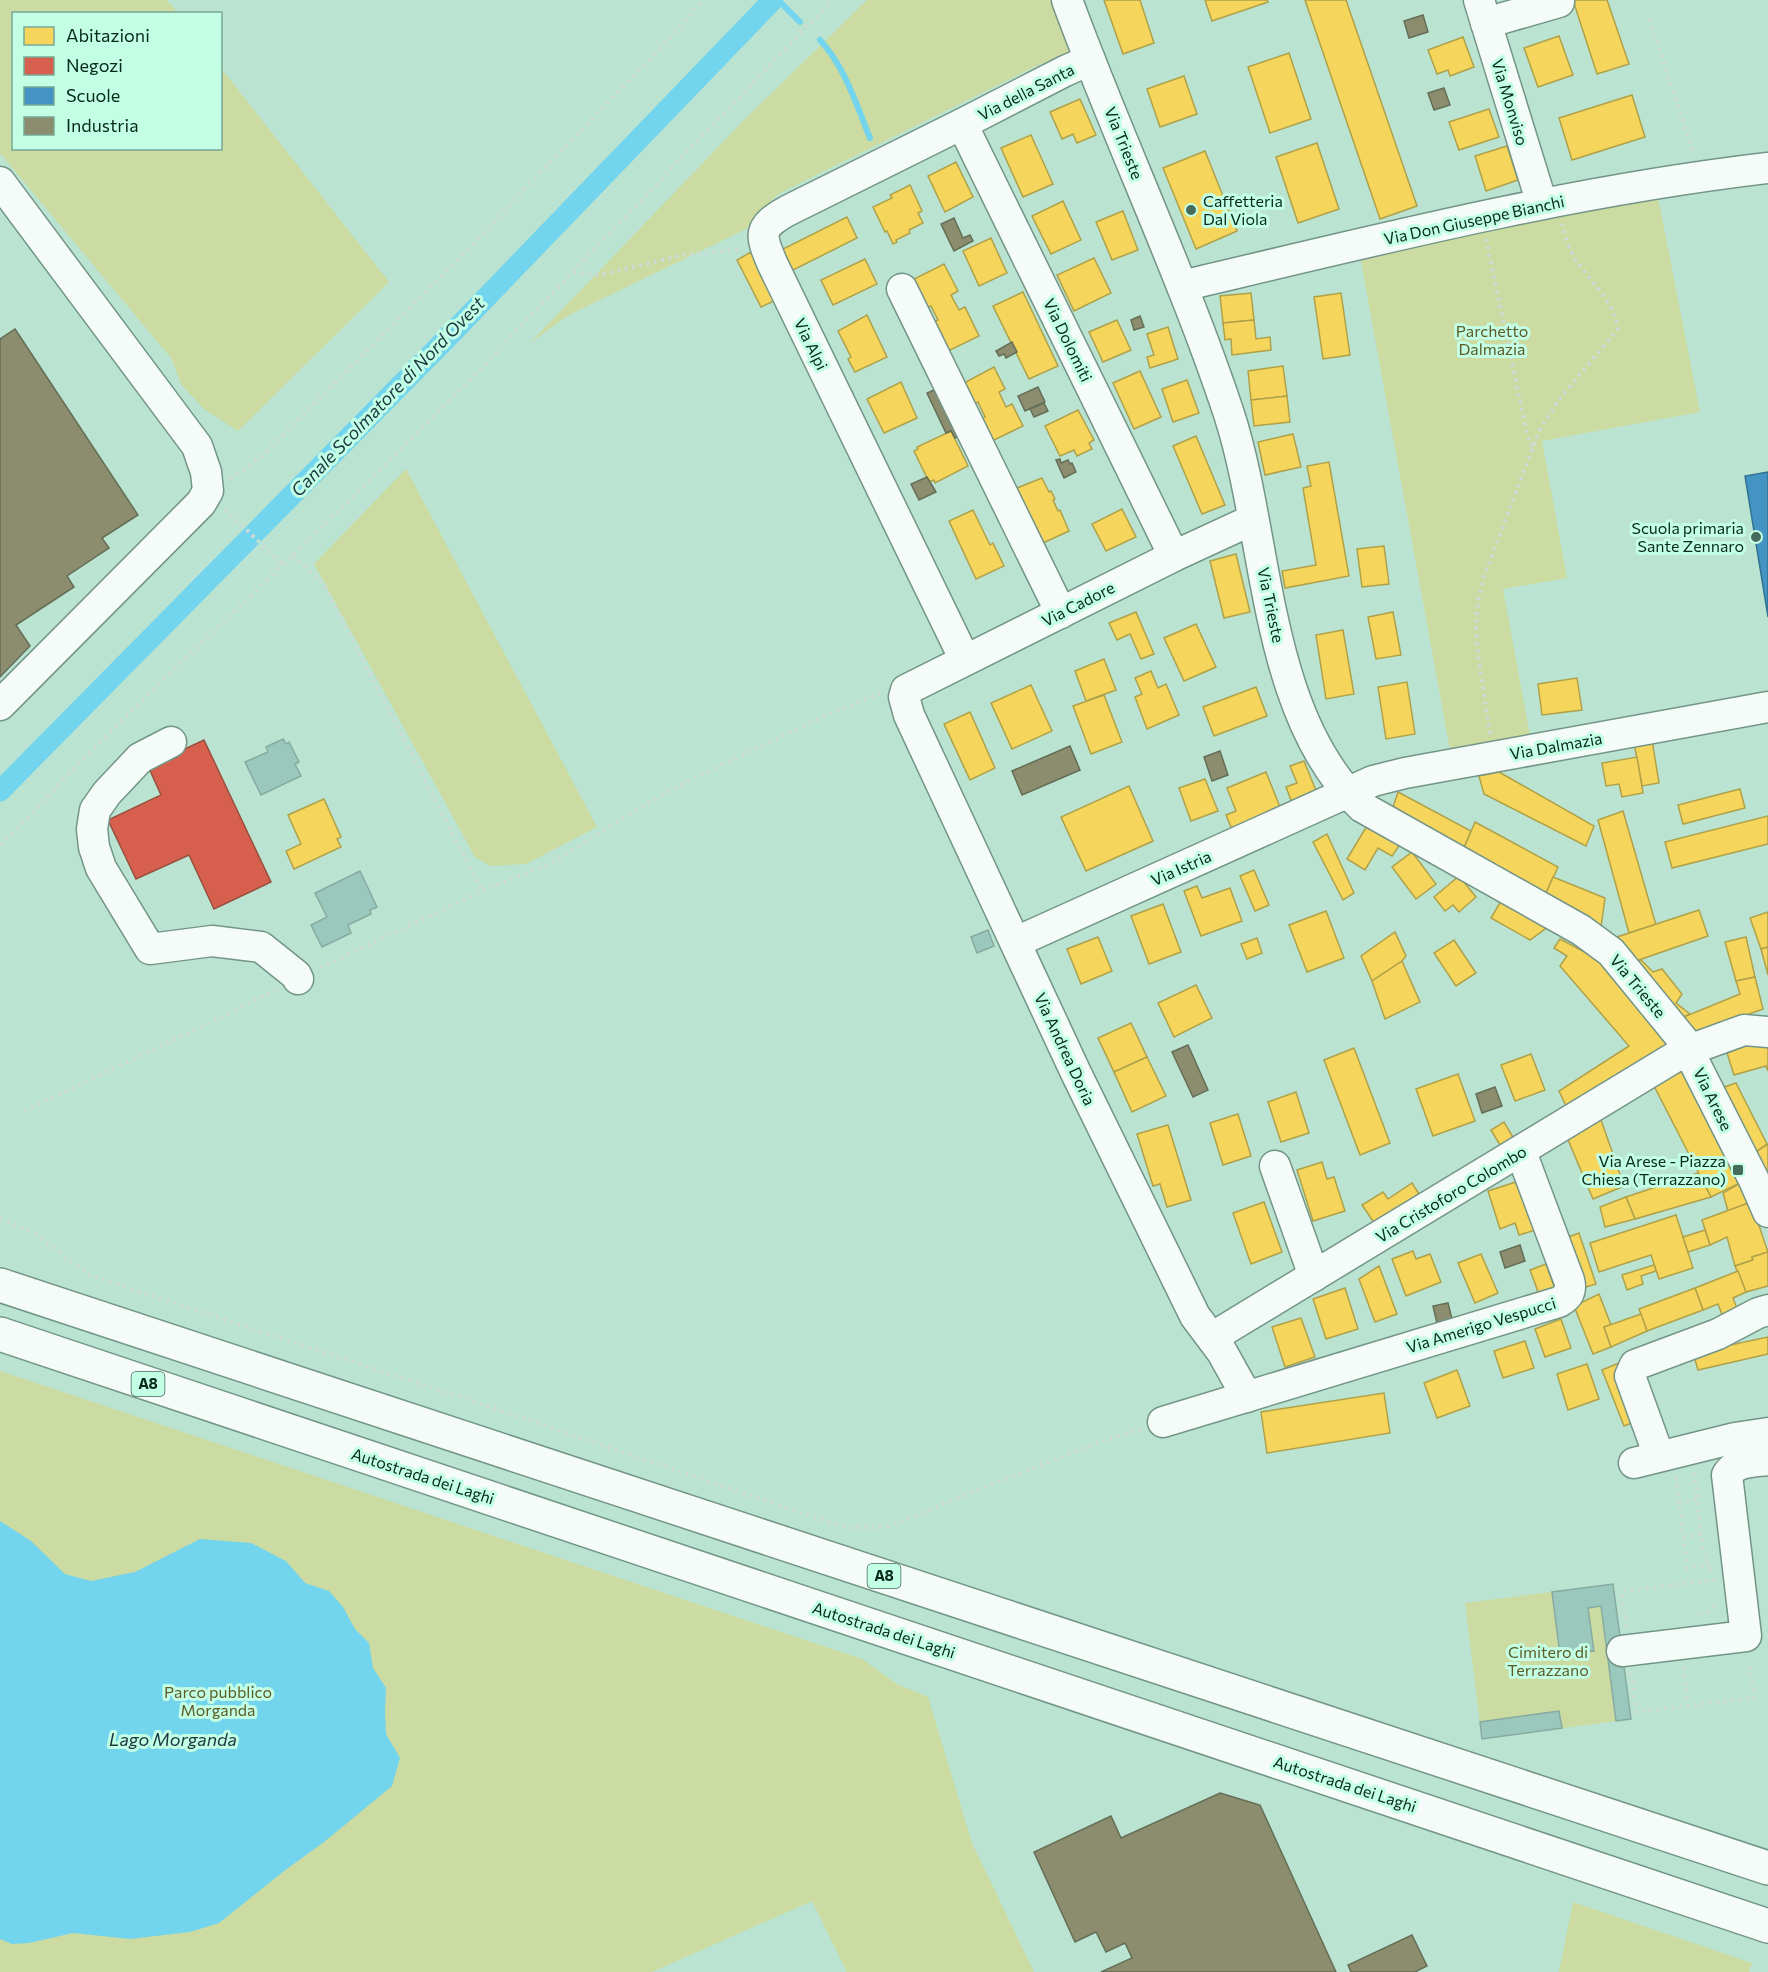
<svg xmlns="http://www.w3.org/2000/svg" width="1768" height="1972" font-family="Commissioner,sans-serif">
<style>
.green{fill:#cbdba1}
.water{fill:#73d4ed}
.homes{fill:#f6d55c;stroke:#afa149;stroke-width:1.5}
.shops{fill:#d6604d;stroke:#98503f;stroke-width:1.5}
.schools{fill:#4393c3;stroke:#317391;stroke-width:1.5}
.industry{fill:#8c8c6e;stroke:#646e56;stroke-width:1.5}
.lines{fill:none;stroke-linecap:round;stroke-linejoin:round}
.stream{stroke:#73d4ed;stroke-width:6}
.canal{stroke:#73d4ed;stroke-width:21}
.building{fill:#9ac8bd;stroke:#87aba1;stroke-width:1.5}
.minor-casing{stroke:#739587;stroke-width:33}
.highway-casing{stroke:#739587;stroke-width:36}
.path{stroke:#ccdbd4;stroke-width:4;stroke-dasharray:3 4.5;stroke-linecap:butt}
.minor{stroke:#f5fbf8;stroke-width:30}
.highway{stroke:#f5fbf8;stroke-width:33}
.poi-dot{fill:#466a5c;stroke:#c2ffe4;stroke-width:2}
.labels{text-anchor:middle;stroke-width:6;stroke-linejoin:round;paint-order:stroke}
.shield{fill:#c2ffe4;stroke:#406959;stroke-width:1.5}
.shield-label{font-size:15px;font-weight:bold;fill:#08291d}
.street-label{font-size:16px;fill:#08291d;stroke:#c2ffe4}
.poi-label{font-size:16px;fill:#08291d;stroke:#c2ffe4;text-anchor:end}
.park-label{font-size:16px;fill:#5d5a25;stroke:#c2ffe4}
.water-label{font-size:18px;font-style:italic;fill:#1d3741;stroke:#c2ffe4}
</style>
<rect width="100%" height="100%" fill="#bae4d1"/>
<g class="green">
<path d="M0,0H167L178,13L14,14V148H220L221,68L389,282L238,431L204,409L181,384L171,358L0,153Z"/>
<path d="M867,0H1051L1070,52L1032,68L782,192C767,203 757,213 748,228L569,315L530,343L746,118Z"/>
<path d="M1657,192L1700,412L1542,441L1567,578L1503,589L1530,736L1450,750L1360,256Z"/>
<path d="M406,469L597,827L526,864L491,866L475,857L314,564Z"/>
<path d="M0,1371L862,1659L897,1684L928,1697L972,1843L1034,1972H847L812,1901L652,1972H0Z"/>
<path d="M1613,1584L1631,1719L1482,1739L1465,1603Z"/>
<path d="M1573,1902L1752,1963L1749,1972H1559Z"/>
</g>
<path class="water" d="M0,1521L31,1541L65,1574L91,1581L135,1572L200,1539L251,1543L286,1561L305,1583L329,1591L343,1607L355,1629L369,1643L373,1668L386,1688L385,1712L386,1734L400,1758L392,1786L324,1842L284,1871L219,1923L190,1932L130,1939L73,1933L29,1943L12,1944L0,1939Z"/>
<g class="homes">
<path d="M1104,0H1140L1154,43L1123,54Z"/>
<path d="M1205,0H1267L1268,2L1212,21Z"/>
<path d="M1305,0H1346L1417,206L1380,219Z"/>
<path d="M1573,0H1607L1629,64L1597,74Z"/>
<path d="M1559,36L1573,75L1538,87L1524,48Z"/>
<path d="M1463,37L1474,67L1450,76L1448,70L1437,74L1428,50Z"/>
<path d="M1289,53L1311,119L1270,133L1248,67Z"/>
<path d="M1184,76L1197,114L1160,127L1147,89Z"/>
<path d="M1632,95L1645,137L1572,160L1559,118Z"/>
<path d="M1080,99L1096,135L1077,143L1073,134L1062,139L1050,112Z"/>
<path d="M1489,109L1499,137L1459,150L1449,122Z"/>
<path d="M1031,135L1053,184L1023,197L1001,148Z"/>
<path d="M1317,143L1339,209L1298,223L1276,157Z"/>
<path d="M1507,146L1518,180L1486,191L1475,156Z"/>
<path d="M1205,151L1237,231L1196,249L1163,168Z"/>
<path d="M956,162L973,197L945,212L928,176Z"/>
<path d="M910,185L922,211L918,213L923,223L909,230L910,233L896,240L897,242L893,244L887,231L885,232L873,207L892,198L890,195Z"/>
<path d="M1063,201L1081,240L1051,254L1032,216Z"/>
<path d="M1123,211L1138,250L1112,260L1096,222Z"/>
<path d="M847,217L857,238L789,272L779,251Z"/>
<path d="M991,238L1007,273L979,286L963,251Z"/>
<path d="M751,252L776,300L761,307L737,260Z"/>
<path d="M1094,258L1111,293L1074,311L1057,275Z"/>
<path d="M865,259L877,284L833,305L821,280Z"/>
<path d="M944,264L958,291L951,295L959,310L965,307L979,336L946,352L932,323L938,320L931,306L925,308L912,280Z"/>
<path d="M1023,292L1058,366L1029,379L993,306Z"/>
<path d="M1251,293L1254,320L1223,323L1220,296Z"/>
<path d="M1341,293L1350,355L1323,359L1314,297Z"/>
<path d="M867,315L887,357L855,372L848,359L851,357L838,331Z"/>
<path d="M1117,320L1131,350L1103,362L1089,332Z"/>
<path d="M1254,320L1256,339L1270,337L1271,350L1232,355L1231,339L1225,340L1223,323Z"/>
<path d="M1168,327L1178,359L1150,368L1147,357L1154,355L1147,334Z"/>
<path d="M1283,366L1287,396L1251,400L1248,371Z"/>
<path d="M994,367L1005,389L999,392L1006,407L1012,404L1023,426L990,442L979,420L985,417L978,402L972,405L962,384Z"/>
<path d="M1140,371L1161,417L1134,429L1113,383Z"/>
<path d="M1187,380L1199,413L1173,422L1162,389Z"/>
<path d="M901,382L917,418L884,433L867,399Z"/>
<path d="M1287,396L1290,422L1254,426L1251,400Z"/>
<path d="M1078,410L1094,440L1089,443L1092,449L1077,456L1074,450L1060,456L1045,426Z"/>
<path d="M951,431L968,466L935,483L934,480L929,482L914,451L918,449L917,447Z"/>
<path d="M1293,434L1301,467L1265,475L1258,442Z"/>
<path d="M1196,436L1225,505L1202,514L1173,446Z"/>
<path d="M1329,462L1349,576L1285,588L1282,571L1316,565L1303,488L1311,486L1307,466Z"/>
<path d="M1042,478L1049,492L1051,491L1055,499L1053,500L1058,511L1060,510L1069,531L1043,543L1036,527L1033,528L1012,490Z"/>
<path d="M1122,509L1136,537L1106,551L1092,524Z"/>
<path d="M973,510L990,545L993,543L1004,566L976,579L949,521Z"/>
<path d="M1384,546L1389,584L1362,587L1357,549Z"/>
<path d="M1236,554L1250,612L1224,618L1210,561Z"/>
<path d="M1136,612L1154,654L1141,659L1130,634L1117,640L1109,623Z"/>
<path d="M1393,612L1401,655L1376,659L1368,617Z"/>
<path d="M1196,624L1216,667L1184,681L1164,638Z"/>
<path d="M1343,630L1354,694L1326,699L1316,635Z"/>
<path d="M1104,659L1116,690L1086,701L1075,671Z"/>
<path d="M1151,671L1158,688L1166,684L1179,715L1147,729L1135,697L1142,694L1135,678Z"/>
<path d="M1577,678L1582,710L1542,715L1538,684Z"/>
<path d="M1407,682L1415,734L1386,739L1378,687Z"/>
<path d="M1031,685L1052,731L1012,749L991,703Z"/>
<path d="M1256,687L1267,716L1214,736L1203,707Z"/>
<path d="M1104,695L1122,742L1091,754L1073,706Z"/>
<path d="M970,712L995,768L970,780L944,724Z"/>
<path d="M1652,740L1659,783L1642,786L1634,743Z"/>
<path d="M1637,757L1643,793L1622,797L1619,784L1606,786L1602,763Z"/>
<path d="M1304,761L1319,798L1294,808L1286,787L1297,783L1290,766Z"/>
<path d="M1266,772L1282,812L1233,832L1226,815L1236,811L1227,788Z"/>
<path d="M1499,772L1594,826L1586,846L1484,794L1479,776Z"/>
<path d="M1205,779L1218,811L1191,821L1179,788Z"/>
<path d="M1129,786L1153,841L1086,871L1061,817Z"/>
<path d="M1740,789L1745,808L1683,824L1678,805Z"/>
<path d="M1398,792L1471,831L1461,855L1391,813Z"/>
<path d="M324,799L341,837L337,839L341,847L294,869L286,851L301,844L288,815Z"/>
<path d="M1623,811L1656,925L1629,933L1598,820Z"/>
<path d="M1768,816V844L1672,868L1665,842Z"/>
<path d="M1475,822L1558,867L1543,900L1461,855Z"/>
<path d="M1368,824L1401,843L1392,856L1378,848L1365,870L1347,859Z"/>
<path d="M1327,834L1354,893L1343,900L1313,842Z"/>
<path d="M1412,852L1436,884L1416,899L1392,867Z"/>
<path d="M1254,870L1269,905L1255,911L1240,876Z"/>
<path d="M1459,876L1476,897L1459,912L1453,905L1445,911L1434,897Z"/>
<path d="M1553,877L1605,898L1601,927L1543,900Z"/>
<path d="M1197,886L1202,898L1230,888L1242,921L1201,936L1184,891Z"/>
<path d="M1502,899L1549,926L1530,940L1491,918Z"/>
<path d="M1163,904L1181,952L1149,964L1131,916Z"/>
<path d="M1699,910L1708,936L1630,963L1611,939Z"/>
<path d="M1326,911L1344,958L1307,972L1289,925Z"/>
<path d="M1768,912V947L1761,949L1750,918Z"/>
<path d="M1395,932L1406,956L1402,961L1372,981L1361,956Z"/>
<path d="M1098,937L1112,971L1081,984L1067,949Z"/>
<path d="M1746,937L1755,977L1736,981L1725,942Z"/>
<path d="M1257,938L1262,953L1247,959L1241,944Z"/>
<path d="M1560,939L1596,958L1672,1044L1568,1110L1559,1091L1629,1046L1560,966L1567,956L1554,948Z"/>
<path d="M1454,940L1476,973L1456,986L1434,953Z"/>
<path d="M1768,947V975L1761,949Z"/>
<path d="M1641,960L1653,972L1662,969L1682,994L1676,1003L1690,1014L1679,1019L1630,963Z"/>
<path d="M1402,961L1420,1002L1385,1019L1372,981Z"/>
<path d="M1755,977L1763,1009L1691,1035L1679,1019L1740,994L1736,981Z"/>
<path d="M1196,985L1212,1018L1174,1037L1158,1003Z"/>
<path d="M1131,1023L1147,1057L1114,1072L1098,1038Z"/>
<path d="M1754,1043L1768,1045V1071L1766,1066L1734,1075L1727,1053Z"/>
<path d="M1354,1048L1390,1143L1360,1155L1324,1060Z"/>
<path d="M1531,1054L1545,1090L1515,1101L1501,1065Z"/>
<path d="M1147,1057L1166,1096L1132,1112L1114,1072Z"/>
<path d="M1681,1062L1742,1182L1711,1197L1652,1082Z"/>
<path d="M1458,1074L1475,1121L1433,1136L1416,1089Z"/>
<path d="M1736,1083L1767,1144L1750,1156L1719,1089Z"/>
<path d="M1296,1092L1309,1133L1281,1142L1268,1102Z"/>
<path d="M1238,1114L1251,1156L1223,1165L1210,1123Z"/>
<path d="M1599,1114L1624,1186L1593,1199L1566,1135Z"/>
<path d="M1504,1122L1517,1144L1504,1152L1491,1130Z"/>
<path d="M1168,1125L1191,1200L1167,1207L1160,1184L1153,1186L1137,1134Z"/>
<path d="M1768,1144V1183L1750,1156Z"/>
<path d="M1322,1162L1327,1179L1334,1177L1345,1211L1313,1221L1297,1170Z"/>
<path d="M1698,1173L1711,1197L1635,1219L1626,1197Z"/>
<path d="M1522,1180L1539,1229L1519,1235L1515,1223L1500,1229L1488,1191Z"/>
<path d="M1742,1182L1751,1202L1728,1211L1723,1193Z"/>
<path d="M1412,1183L1423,1200L1379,1230L1362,1205L1383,1192L1388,1199Z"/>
<path d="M1626,1197L1635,1219L1605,1227L1600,1207Z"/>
<path d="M1264,1202L1282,1252L1251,1264L1233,1213Z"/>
<path d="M1751,1202L1768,1252L1752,1257L1753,1260L1735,1266L1727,1237L1710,1245L1702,1220Z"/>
<path d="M1676,1215L1693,1268L1659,1279L1651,1255L1599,1272L1590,1243Z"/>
<path d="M1705,1230L1710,1245L1688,1252L1683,1237Z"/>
<path d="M1579,1233L1596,1284L1579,1289L1563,1239Z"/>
<path d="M1413,1251L1416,1259L1430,1254L1441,1282L1406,1296L1392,1259Z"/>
<path d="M1768,1252V1286L1746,1292L1735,1266L1753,1260L1752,1257Z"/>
<path d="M1481,1254L1498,1293L1475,1303L1458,1263Z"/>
<path d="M1546,1264L1556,1292L1540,1297L1530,1270Z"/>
<path d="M1654,1265L1656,1271L1641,1276L1643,1284L1627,1290L1622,1275Z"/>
<path d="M1379,1266L1397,1314L1375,1322L1359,1279Z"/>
<path d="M1738,1271L1746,1292L1733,1298L1738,1311L1723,1317L1718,1304L1703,1310L1695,1288Z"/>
<path d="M1345,1288L1358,1329L1326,1339L1313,1299Z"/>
<path d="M1695,1288L1703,1310L1647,1331L1639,1309Z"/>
<path d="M1599,1294L1611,1325L1604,1327L1611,1347L1593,1354L1574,1306Z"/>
<path d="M1641,1314L1647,1331L1611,1347L1604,1327Z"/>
<path d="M1301,1318L1315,1357L1285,1367L1272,1327Z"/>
<path d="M1561,1319L1571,1348L1545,1357L1535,1329Z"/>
<path d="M1768,1337V1354L1698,1370L1693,1353Z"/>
<path d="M1525,1341L1534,1368L1503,1378L1494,1351Z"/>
<path d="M1619,1363L1642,1419L1624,1426L1602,1370Z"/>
<path d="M1587,1364L1599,1399L1568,1410L1557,1374Z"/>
<path d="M1457,1370L1470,1406L1437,1418L1424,1383Z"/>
<path d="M1384,1393L1390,1433L1267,1453L1261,1412Z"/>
</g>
<path class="shops" d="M204,740L271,882L214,909L189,855L136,879L108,820L161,795L148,766Z"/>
<path class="schools" d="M1768,472V617L1745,476Z"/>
<g class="industry">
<path d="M1423,15L1428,32L1409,38L1404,21Z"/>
<path d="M1444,88L1450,105L1434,110L1428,93Z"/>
<path d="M954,218L963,238L970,235L973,241L954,251L941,224Z"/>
<path d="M1140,316L1144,327L1134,330L1131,320Z"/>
<path d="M15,329L138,515L102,538L109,548L67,576L74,587L16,625L30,646L0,677V339Z"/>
<path d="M1012,342L1017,352L1006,358L1004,354L999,356L996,351Z"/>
<path d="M945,385L968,431L955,438L951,431L946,433L927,393Z"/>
<path d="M1038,387L1045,402L1025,411L1018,396Z"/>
<path d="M1044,403L1048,411L1034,417L1030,409Z"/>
<path d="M1060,459L1061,463L1068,460L1070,464L1072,463L1076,472L1064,478L1056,460Z"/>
<path d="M927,477L936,492L919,500L911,484Z"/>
<path d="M1070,746L1080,770L1022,795L1012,771Z"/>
<path d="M1220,751L1228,775L1212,781L1204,757Z"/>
<path d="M1188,1045L1208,1090L1193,1097L1172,1052Z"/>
<path d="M1495,1087L1502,1106L1482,1113L1476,1094Z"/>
<path d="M1520,1245L1525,1261L1505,1268L1500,1252Z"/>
<path d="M1448,1303L1452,1319L1437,1323L1433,1306Z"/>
<path d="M1220,1793L1260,1805L1336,1972H1101L1132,1958L1125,1943L1106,1952L1096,1932L1075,1942L1034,1852L1111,1816L1121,1838Z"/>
<path d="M1412,1935L1427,1966L1415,1972H1351L1348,1965Z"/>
</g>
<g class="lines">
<g class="stream">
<path d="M778,0L800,22"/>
<path d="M820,40C845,67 856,104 870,138"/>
</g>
<path class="canal" d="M0,791L452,333L773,0"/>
</g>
<g class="building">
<path d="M283,739L286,744L289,742L299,762L295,764L301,776L261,795L245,762L268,752L266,747Z"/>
<path d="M360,871L377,907L370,910L371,914L348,925L351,933L322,947L311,925L327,917L315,893Z"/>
<path d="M988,930L994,946L977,953L971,937Z"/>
<path d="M1613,1584L1631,1719L1616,1721L1601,1606L1588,1608L1594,1651L1560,1655L1552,1592Z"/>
<path d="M1559,1711L1562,1728L1482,1739L1480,1722Z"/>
</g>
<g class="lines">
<defs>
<g id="minor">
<path d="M1067,0C1118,139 1182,273 1229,414C1269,537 1263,714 1362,807L1581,930L1611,952L1683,1040L1754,1180L1768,1212"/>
<path d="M1479,0L1542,204"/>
<path d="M1486,23L1559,2"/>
<path d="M962,124L1174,556"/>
<path d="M0,182L197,446L206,472L208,491L201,503L0,705"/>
<path d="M1182,286C1376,240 1570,191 1768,168"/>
<path d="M902,289L1061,613"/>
<path d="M965,660L773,265C760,235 757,228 787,211L962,124L1065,71L1090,60"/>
<path d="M171,742L140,758L107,793L95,810L92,829L94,847L101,868L150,949L212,941L261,947L296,975L298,979"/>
<path d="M1016,942L1373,781L1405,773L1768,707"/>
<path d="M1275,1166L1314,1276"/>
<path d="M1213,1339L1226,1329L1675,1057L1689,1050L1744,1030L1768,1032"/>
<path d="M1247,1397L1222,1352L1195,1316L1076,1073L909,715L904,697L906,690L1174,556L1252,520"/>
<path d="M1163,1422L1559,1302C1569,1296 1572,1291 1569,1280L1521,1152"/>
<path d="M1659,1456L1630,1376L1635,1365L1718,1334L1758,1313L1768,1310"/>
<path d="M1634,1463L1735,1438L1768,1433"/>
<path d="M1622,1651L1746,1636L1727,1475C1735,1461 1754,1462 1768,1460"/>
</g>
<g id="highway">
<path d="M0,1285L1768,1868"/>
<path d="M0,1334L1768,1926"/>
</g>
</defs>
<use href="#minor" class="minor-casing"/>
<use href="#highway" class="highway-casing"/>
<g class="path">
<path d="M1650,19L1694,155"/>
<path d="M1486,239L1527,434L1532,447"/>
<path d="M573,272L600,275L683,255L743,249"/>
<path d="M230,479L263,455L480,236L679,28L704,0"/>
<path d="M225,509L283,565"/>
<path d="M292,556L322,581L482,891"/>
<path d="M1490,734L1478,654L1476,627L1478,600L1485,574L1540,429L1561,397L1618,329C1616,304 1590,281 1576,260C1569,250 1565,236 1562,224"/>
<path d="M0,845L111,731L343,506L482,367L832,0"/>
<path d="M320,968L482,891L551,863L650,802L686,782L835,711L881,693"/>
<path d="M24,1111L203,1026L276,990"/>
<path d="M0,1218L32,1232L89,1275L463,1398L847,1528L886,1527L1096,1443L1141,1429"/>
<path d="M1694,1472L1703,1551L1712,1573"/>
<path d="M1676,1477L1687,1568L1710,1565"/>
<path d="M1679,1502L1697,1499"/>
<path d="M1683,1537L1701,1535"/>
<path d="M1700,1616L1711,1609L1715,1601"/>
<path d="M1626,1627L1622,1591L1715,1580"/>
<path d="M1683,1667L1688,1706"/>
<path d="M1631,1673L1636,1712L1754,1698L1749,1660"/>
</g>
<use href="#minor" class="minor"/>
<use href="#highway" class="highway"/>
</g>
<g class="poi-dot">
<circle cx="1191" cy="210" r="6"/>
<circle cx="1756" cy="537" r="6"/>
<rect x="1732" y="1164" width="12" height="12" rx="3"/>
</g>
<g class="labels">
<g class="shield">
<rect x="131.5" y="1372" width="33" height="24" rx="4.5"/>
<rect x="867.5" y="1564" width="33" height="24" rx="4.5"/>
</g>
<g class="shield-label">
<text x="148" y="1389">A8</text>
<text x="884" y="1581">A8</text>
</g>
<g class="street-label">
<text transform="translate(1026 92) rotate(-27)" y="6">Via della Santa</text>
<text transform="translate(1510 102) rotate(73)" y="6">Via Monviso</text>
<text transform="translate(1124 143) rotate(68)" y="6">Via Trieste</text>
<text transform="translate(1474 220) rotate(-12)" y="6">Via Don Giuseppe Bianchi</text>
<text transform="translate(1068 340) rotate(64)" y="6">Via Dolomiti</text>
<text transform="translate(811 344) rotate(64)" y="6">Via Alpi</text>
<text transform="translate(1078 604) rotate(-27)" y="6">Via Cadore</text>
<text transform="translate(1271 605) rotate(78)" y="6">Via Trieste</text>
<text transform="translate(1556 746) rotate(-10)" y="6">Via Dalmazia</text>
<text transform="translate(1181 868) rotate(-24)" y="6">Via Istria</text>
<text transform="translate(1638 986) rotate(50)" y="6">Via Trieste</text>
<text transform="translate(1065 1049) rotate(65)" y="6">Via Andrea Doria</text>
<text transform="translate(1713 1099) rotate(64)" y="6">Via Arese</text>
<text transform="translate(1451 1194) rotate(-31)" y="6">Via Cristoforo Colombo</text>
<text transform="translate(1481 1325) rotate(-17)" y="6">Via Amerigo Vespucci</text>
<text transform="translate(423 1476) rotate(18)" y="6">Autostrada dei Laghi</text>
<text transform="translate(884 1630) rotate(18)" y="6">Autostrada dei Laghi</text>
<text transform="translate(1345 1784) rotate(18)" y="6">Autostrada dei Laghi</text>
</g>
<g class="poi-label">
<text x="1203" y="207" text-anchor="start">Caffetteria<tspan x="1203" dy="18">Dal Viola</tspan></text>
<text x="1744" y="534">Scuola primaria<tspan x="1744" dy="18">Sante Zennaro</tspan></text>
<text x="1726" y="1167">Via Arese - Piazza<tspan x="1726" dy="18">Chiesa (Terrazzano)</tspan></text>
</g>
<g class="park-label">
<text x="1492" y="337">Parchetto<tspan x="1492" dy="18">Dalmazia</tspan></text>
<text x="1548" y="1658">Cimitero di<tspan x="1548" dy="18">Terrazzano</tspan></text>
<text x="218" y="1698">Parco pubblico<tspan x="218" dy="18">Morganda</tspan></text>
</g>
<g class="water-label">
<text transform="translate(388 397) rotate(-46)" y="6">Canale Scolmatore di Nord Ovest</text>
<text x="173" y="1746">Lago Morganda</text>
</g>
</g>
<rect x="12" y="12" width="210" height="138" fill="#c2ffe4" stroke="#78a994" stroke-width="1.5"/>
<rect x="24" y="27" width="30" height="18" fill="#f6d55c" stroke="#78a994" stroke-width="1.5"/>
<text x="66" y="42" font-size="18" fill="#08291d">Abitazioni</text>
<rect x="24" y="57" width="30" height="18" fill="#d6604d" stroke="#78a994" stroke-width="1.5"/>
<text x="66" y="72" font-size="18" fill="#08291d">Negozi</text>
<rect x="24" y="87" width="30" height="18" fill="#4393c3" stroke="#78a994" stroke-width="1.5"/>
<text x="66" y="102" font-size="18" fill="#08291d">Scuole</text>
<rect x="24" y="117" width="30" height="18" fill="#8c8c6e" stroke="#78a994" stroke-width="1.5"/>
<text x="66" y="132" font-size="18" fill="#08291d">Industria</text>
</svg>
